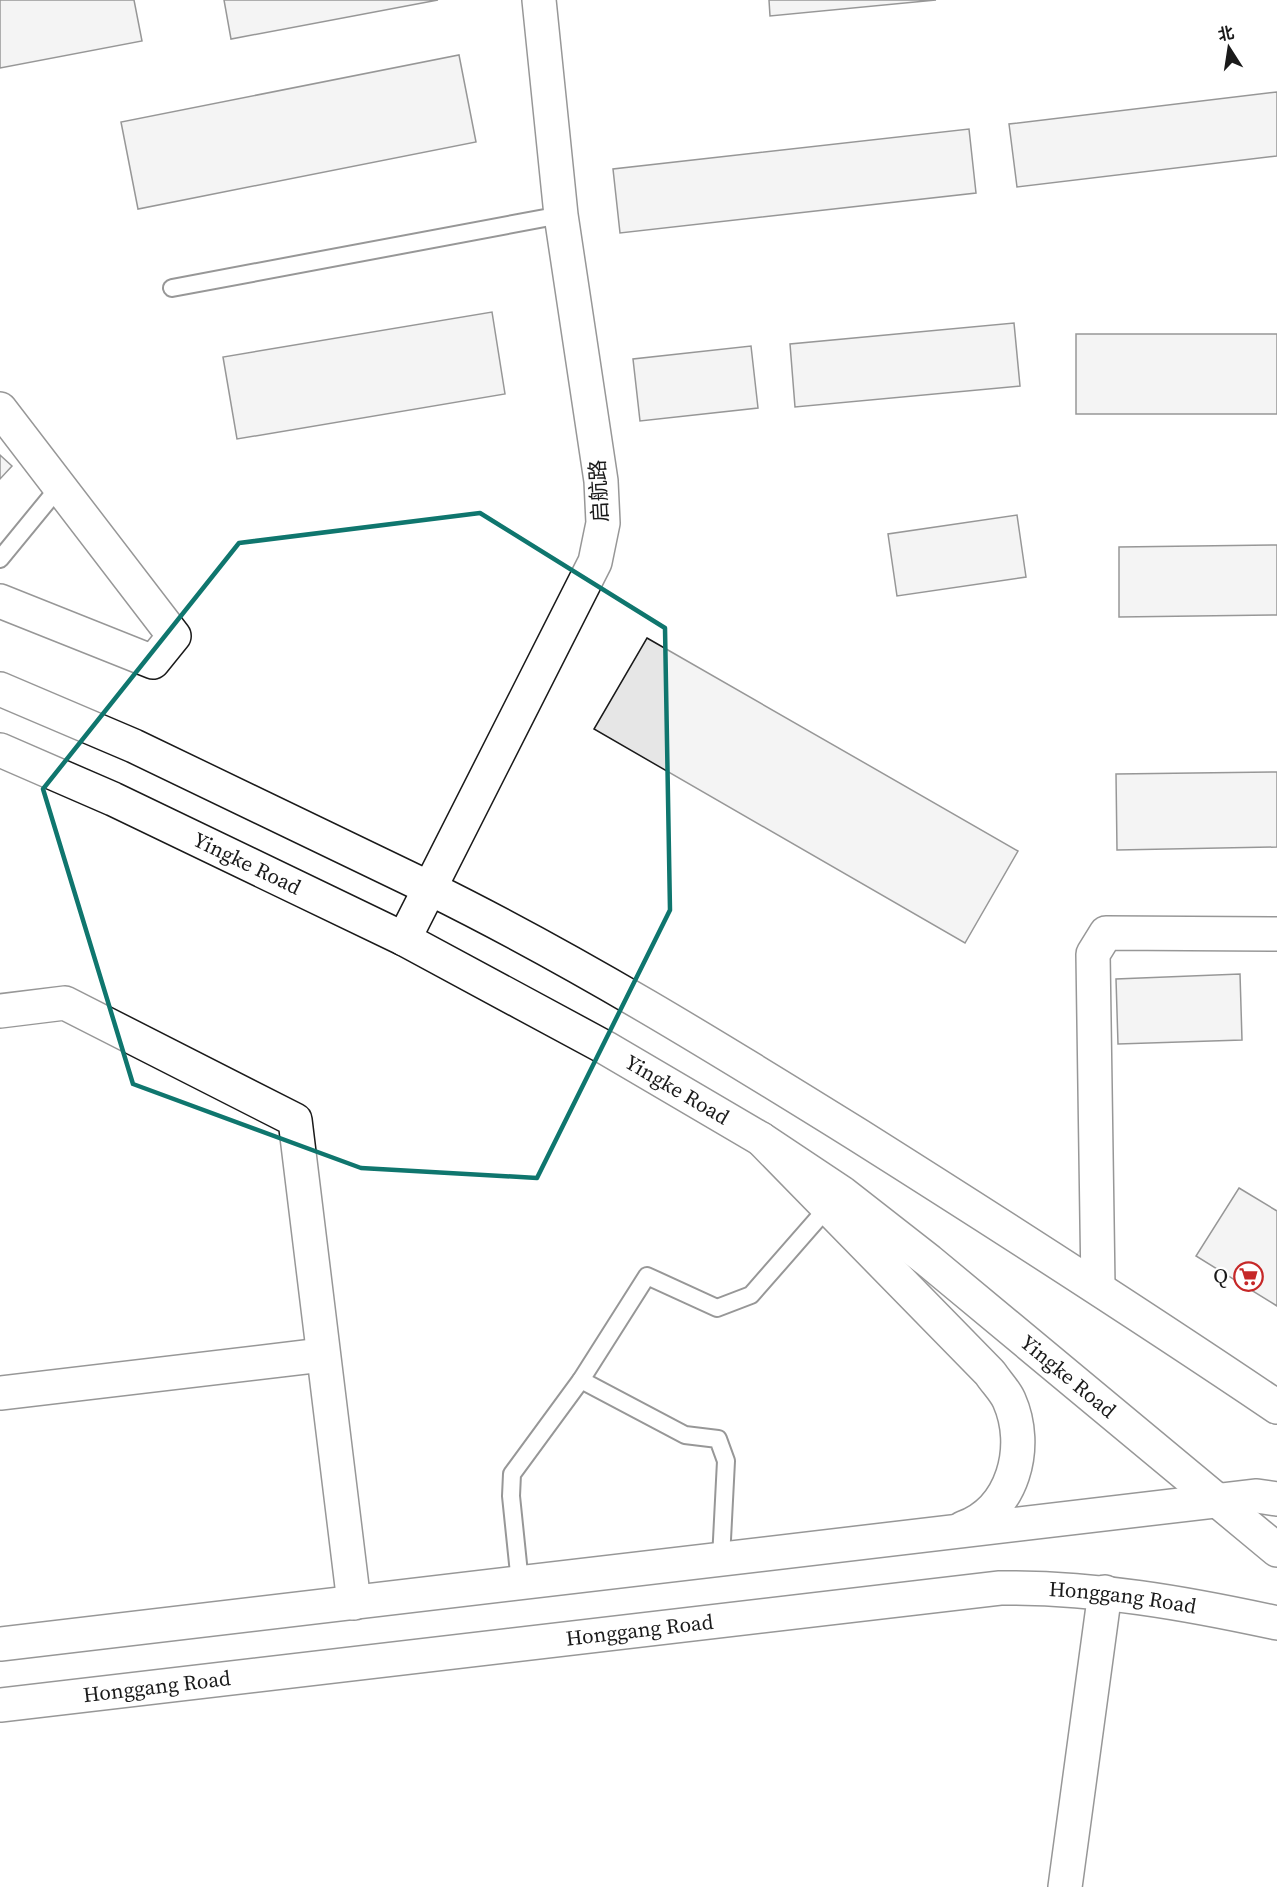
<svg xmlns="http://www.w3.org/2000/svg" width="1277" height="1887" font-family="'Source Serif 4','Noto Sans SC',serif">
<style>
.building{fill:#e6e6e6;stroke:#1a1a1a;stroke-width:1.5}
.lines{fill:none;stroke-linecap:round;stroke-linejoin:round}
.lane-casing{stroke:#1a1a1a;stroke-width:20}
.street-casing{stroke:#1a1a1a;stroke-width:36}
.secondary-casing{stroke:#1a1a1a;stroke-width:36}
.highway-casing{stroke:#1a1a1a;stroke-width:36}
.lane{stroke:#fff;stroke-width:16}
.street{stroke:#fff;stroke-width:33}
.secondary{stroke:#fff;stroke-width:33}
.highway{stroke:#fff;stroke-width:33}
.marked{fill:none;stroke:#0f766e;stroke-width:4.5;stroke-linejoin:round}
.labels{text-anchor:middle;stroke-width:4.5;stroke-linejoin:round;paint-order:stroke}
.street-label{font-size:21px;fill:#1a1a1a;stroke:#fff}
.poi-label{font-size:21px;fill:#1a1a1a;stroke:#fff;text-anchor:end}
</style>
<rect width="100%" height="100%" fill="#fff"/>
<g class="building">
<path d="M0,0H134L142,41L0,68Z"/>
<path d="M224,0H438L231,39Z"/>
<path d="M769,0H936L770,16Z"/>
<path d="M459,55L476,142L138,209L121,122Z"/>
<path d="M1277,92V156L1017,187L1009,124Z"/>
<path d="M969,129L976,193L620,233L613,169Z"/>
<path d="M492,312L505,394L237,439L223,357Z"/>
<path d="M1014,323L1020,386L795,407L790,344Z"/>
<rect x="1076" y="334" width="201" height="80"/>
<path d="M751,346L758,408L640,421L633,359Z"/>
<path d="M0,455L12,466L0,479Z"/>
<path d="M1017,515L1026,577L897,596L888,534Z"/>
<path d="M1277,545V615L1119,617V547Z"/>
<path d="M647,638L1018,851L965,943L594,729Z"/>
<path d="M1277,772V847L1117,850L1116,774Z"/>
<path d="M1240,974L1242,1040L1118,1044L1116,979Z"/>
<path d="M1239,1188L1277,1211V1306L1196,1256Z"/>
</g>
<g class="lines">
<defs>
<g id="lane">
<path d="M172,288L561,215"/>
<path d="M0,559L59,487"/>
<path d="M581,1380L685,1435L718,1439L726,1461L721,1559"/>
<path d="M520,1583L511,1496L512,1474L581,1380L647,1276L717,1308L751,1295L828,1207"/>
</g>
<g id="street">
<path d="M0,409L174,636L153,662L0,601"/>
<path d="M404,939L595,562L603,523L601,481L561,215L539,0"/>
<path d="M0,1011L65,1003L295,1120L354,1603"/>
<path d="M1098,1287L1093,954L1106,933L1277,934"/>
<path d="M0,1393L322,1355"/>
<path d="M1065,1887L1105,1592"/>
</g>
<g id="secondary">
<path d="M0,689L134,746L429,888C577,961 718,1048 858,1135C999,1224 1139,1314 1277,1407"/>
<path id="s1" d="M0,750L113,799L404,939L606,1048L761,1139L842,1193L929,1261L1277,1550"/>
</g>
<g id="highway">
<path d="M761,1139L990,1373C996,1382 1005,1391 1009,1400C1030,1447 1013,1510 963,1528"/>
<path d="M0,1644L1257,1496L1277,1499"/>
<path id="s2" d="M0,1705L1000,1588C1094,1587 1185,1603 1277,1623"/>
</g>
</defs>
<use href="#lane" class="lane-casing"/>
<use href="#street" class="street-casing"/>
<use href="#secondary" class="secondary-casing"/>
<use href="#highway" class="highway-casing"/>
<use href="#lane" class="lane"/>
<use href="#street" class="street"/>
<use href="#secondary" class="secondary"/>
<use href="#highway" class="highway"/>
</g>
<path d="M0 0H1277V1887H0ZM480,513L665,628L670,910L537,1178L361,1168L133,1084L43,789L239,543Z" fill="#fff" fill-opacity=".55" fill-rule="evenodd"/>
<path class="marked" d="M480,513L665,628L670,910L537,1178L361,1168L133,1084L43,789L239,543Z"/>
<defs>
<symbol id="supermarket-ring" viewBox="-11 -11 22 22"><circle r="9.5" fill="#fff" stroke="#c62828" stroke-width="1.5"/><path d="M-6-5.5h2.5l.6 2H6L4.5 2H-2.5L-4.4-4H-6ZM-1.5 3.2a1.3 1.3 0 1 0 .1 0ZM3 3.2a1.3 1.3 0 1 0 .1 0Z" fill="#c62828"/></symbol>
</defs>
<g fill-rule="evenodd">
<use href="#supermarket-ring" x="1232" y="1260" width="33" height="33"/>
</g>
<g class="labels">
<g class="street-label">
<text transform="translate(599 491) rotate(-93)" y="7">启航路</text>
<text dy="7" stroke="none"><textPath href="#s1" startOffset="272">Yingke Road</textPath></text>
<text dy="7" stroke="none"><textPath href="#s1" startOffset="758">Yingke Road</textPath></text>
<text dy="7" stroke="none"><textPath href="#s1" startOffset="1244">Yingke Road</textPath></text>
<text dy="7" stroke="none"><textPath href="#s2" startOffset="1130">Honggang Road</textPath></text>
<text dy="7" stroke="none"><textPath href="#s2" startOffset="644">Honggang Road</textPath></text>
<text dy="7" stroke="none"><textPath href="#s2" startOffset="158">Honggang Road</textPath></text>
</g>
<g class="poi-label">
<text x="1228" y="1283">Q</text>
</g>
</g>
<g transform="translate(1229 48) rotate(348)" stroke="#ffffff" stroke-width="4.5" paint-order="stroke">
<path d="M0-4.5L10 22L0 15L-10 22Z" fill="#1a1a1a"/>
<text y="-9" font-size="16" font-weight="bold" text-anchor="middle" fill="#1a1a1a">北</text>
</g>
</svg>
